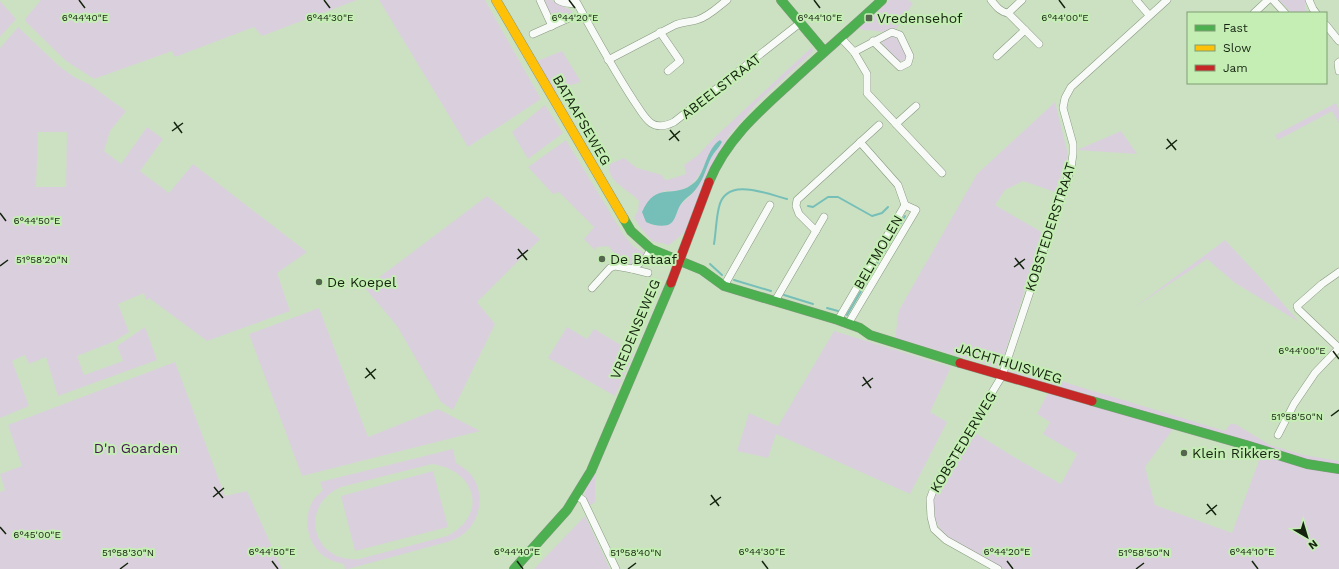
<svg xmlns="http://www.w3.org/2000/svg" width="1339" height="569" font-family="'Work Sans',sans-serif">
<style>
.green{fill:#dad0dd;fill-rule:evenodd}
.water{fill:#76bfb8}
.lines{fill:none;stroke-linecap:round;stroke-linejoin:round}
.stream{stroke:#76bfb8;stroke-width:2}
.street-casing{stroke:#889881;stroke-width:8}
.fast-casing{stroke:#889881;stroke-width:10}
.slow-casing{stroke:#889881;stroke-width:10}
.jam-casing{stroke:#889881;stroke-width:10}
.street{stroke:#f7faf6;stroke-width:7}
.fast{stroke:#4caf50;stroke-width:9}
.slow{stroke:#ffc107;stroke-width:9}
.jam{stroke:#c62828;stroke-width:9}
.ticks{fill:none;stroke:#15240f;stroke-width:1.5}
.poi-dot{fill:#55664e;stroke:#c5eeb5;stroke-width:1.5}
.labels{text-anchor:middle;stroke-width:4;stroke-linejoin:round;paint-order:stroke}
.poi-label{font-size:14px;fill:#15240f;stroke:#c5eeb5;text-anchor:start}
.street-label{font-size:14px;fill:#15240f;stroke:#c5eeb5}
.park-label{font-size:14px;fill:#451254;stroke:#c5eeb5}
.ticks-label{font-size:10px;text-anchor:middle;fill:#15240f;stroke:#c5eeb5;stroke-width:4;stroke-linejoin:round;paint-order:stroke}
</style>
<rect width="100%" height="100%" fill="#cbe1c2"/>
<g class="green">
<path d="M41,0H357L262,36L254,27L175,57L172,51L94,79L66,61L27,23L25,19Z"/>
<path d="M379,0H485L541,99L468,147Z"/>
<path d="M543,0H551L572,11L571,14L553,21Z"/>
<path d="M890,0H908L913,3L897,28L881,32C874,29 865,32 859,28Z"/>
<path d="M1279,0H1305V7L1308,13H1292Z"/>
<path d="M0,1L16,19L0,37Z"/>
<path d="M18,27L59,66L74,77L89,84L126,111L110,131L104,151L121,164L147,127L163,139L140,171L169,193L193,164L307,252L277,273L290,311L207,341L149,298L146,300L144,293L118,304L129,332L115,341L77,356L84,375L123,361L117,346L145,327L157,360L58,396L46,357L29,364L25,355L12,361L29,406L0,418V48ZM38,132H67L66,187H36Z"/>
<path d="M891,36C900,37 908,54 904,61H898L881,42Z"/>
<path d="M812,47L813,50L812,53L758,102L729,135L712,168L684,233L669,245L652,241L639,226L634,217L638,211L639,201C630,190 605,182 610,164L624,158L637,168L662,175L664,179L667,180L686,174L684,165L698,155L715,137ZM718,142L721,145C708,157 703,178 692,193C690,197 685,200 681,204C676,210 672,218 668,225H652L643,214L664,191C701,195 700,165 718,142Z"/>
<path d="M562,51L581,82L554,90L537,61Z"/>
<path d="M1055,102L1068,155L1055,192L1023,181L1005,190L995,205L1043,233L1000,368L895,338L899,310L977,174Z"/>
<path d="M1336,103L1339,109V123L1332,111L1278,140L1275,135Z"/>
<path d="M545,105L563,133L528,159L512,132Z"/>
<path d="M1121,131L1137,154L1077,150Z"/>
<path d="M566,140L623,234L633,246L646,254L632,266L614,263V252L608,246L597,247L595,250L584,239L594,227L559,192L553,194L528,167Z"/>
<path d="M487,196L540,239L477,302L495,324L453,410L441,402L397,326L365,288Z"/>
<path d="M1225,240L1267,285L1299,322L1235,283L1207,259L1135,307Z"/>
<path d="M319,308L368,437L438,409L480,431L302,476L249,334Z"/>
<path d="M567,327L587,339L594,329L634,353L615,396L548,358Z"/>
<path d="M834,331L951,367L930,412L947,422L910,494L776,434L768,458L737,451L749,413L778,426Z"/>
<path d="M175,362L225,496L247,491L282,569H0V492L5,490L0,474L22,466L8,425Z"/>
<path d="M1008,365L1225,431L1230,424H1235L1270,445L1304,455L1339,461V466L1309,461L1006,371Z"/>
<path d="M1049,391L1173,429L1145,467L1155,505L1232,533L1261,455L1339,473V569H1004L947,536C930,520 930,506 938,486L972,431L1014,457L1061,484L1077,454L1043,434L1050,422L1037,414Z"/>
<path d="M453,449L456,463C463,467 470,472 474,479C486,499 478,526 459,537C455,539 451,541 447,542L348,569H345L344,564C335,562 328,560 321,554C306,541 303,515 314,499C317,496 320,493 323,490L320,482ZM432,464C476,470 489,515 447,536L359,559C312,563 298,506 341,487Z"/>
<path d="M595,465V502L589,506C579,489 588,480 595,465Z"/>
<path d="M433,471L448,527L355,551L341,496Z"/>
<path d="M585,516L610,569H534Z"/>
</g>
<path class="water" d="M720,140L722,142C719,148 714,152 711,158C706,168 704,179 696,189C692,195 685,198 681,204C676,211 676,222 668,225C661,227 652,225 646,222L642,212C657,179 674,201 695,182C705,173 706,149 720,140Z"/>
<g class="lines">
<g class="stream">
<path d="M808,206L813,207L828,197H838L872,216L882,213L888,207"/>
<path d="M714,244C716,232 716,219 719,207C726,176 767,194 787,199"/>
<path d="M710,264L722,275"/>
<path d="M734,280L771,291"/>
<path d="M784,295L813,304"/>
<path d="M827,308L838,311"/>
<path d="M847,315L905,216"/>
</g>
<defs>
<g id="street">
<path d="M540,0L552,26"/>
<path d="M558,0C564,4 570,4 577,3C595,36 613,69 634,101C639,108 644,118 651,123C658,128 666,126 674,122L800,23"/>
<path d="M991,0C996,6 1000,12 1008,13L1022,0"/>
<path d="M1136,0L1149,15"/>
<path d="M1273,0L1285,13"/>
<path d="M1309,0L1313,9L1316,13"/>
<path d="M1254,13L1268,0"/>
<path d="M1326,25L1339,41"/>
<path d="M1025,30L1039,44"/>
<path d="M660,32L680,61L668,71"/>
<path d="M533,34L569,18"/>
<path d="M841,38L854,52L867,74V93L896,124L942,173"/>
<path d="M854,52L892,32L900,35L910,56L908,63L900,67L873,41"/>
<path d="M997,56L1025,30L1008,13"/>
<path d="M608,60L675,25C682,22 690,22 697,20C708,17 718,7 727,0"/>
<path d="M1339,62L1338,63L1339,71"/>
<path d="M896,124L916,106"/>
<path d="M860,142L898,185L905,205"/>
<path d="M816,231L799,214L796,206L797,200L879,125"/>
<path d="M632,269L648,273"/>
<path d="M1339,272L1322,284L1297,306L1298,309L1339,348"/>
<path d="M724,286L770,205"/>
<path d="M592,288L610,268L615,266L632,269L646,258L651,249"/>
<path d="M775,301L824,217"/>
<path d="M838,320L905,205"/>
<path d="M848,324L916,210L905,205"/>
<path d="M1278,435L1294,404L1315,373L1339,348"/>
<path d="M577,496L583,500L616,569"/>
<path d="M998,569L946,540L934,529L931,517L930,499L934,488L1002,376L1071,168L1073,154V144L1063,108L1065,98L1071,87L1167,0"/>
</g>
<g id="fast">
<path d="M781,0L824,51"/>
<path d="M709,182C725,142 756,114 787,86C818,57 851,29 882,0"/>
<path d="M624,219L631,231L651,249L702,270L724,286L838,320L860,328L870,335L960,363"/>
<path d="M1092,401L1246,445L1307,464L1339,469"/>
<path d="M514,569L567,510L591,471L671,283"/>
</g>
<path id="slow" d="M496,0L624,219"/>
<g id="jam">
<path d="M671,283L709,182"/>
<path d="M960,363L1092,401"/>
</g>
</defs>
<use href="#street" class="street-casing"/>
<use href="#fast" class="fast-casing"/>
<use href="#slow" class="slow-casing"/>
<use href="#jam" class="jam-casing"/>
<use href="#street" class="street"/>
<use href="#fast" class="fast"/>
<use href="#slow" class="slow"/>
<use href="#jam" class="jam"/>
</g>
<path class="ticks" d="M79,0L85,8M324,0L330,8M569,0L575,8M814,0L820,8M1059,0L1065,8M174,122L182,133M670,130L679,141M172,131L183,123M1167,139L1176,150M669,140L680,131M1166,149L1177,140M0,213L6,221M518,249L527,260M1015,258L1024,269M517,259L528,250M0,266L8,260M1014,267L1025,259M1333,351L1339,359M366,368L375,379M863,377L871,388M365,378L376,369M862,386L873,378M1331,416L1339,410M214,487L223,498M711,495L719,506M213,497L224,488M1207,504L1216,515M710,505L721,497M1206,514L1217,505M0,527L6,534M272,561L278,569M517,561L523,569M762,561L768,569M1007,561L1013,569M1252,561L1258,569M120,569L128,563M628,569L636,563M1136,569L1144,563"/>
<g class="poi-dot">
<rect x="865" y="14" width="8" height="8" rx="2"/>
<circle cx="602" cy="259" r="4"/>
<circle cx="319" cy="282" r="4"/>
<circle cx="1184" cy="453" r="4"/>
</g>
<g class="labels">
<g class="poi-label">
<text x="877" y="23">Vredensehof</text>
<text x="610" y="264">De Bataaf</text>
<text x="327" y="287">De Koepel</text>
<text x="1192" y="458">Klein Rikkers</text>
</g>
<g class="street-label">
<text transform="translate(721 86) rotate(-38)" y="5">ABEELSTRAAT</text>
<text transform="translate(582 120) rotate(60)" y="5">BATAAFSEWEG</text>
<text transform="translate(1050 227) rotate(-72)" y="5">KOBSTEDERSTRAAT</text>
<text transform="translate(878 252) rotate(-60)" y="5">BELTMOLEN</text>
<text transform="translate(635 329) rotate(-67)" y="5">VREDENSEWEG</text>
<text transform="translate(1009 363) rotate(17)" y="5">JACHTHUISWEG</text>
<text transform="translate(963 442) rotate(-59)" y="5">KOBSTEDERWEG</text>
</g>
<g class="park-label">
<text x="136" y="453">D'n Goarden</text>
</g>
</g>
<g class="ticks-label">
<text x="85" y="21">6°44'40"E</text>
<text x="330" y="21">6°44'30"E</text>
<text x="575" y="21">6°44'20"E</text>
<text x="820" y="21">6°44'10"E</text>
<text x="1065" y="21">6°44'00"E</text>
<text x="37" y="224">6°44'50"E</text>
<text x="42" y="263">51°58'20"N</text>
<text x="1302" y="354">6°44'00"E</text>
<text x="1297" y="420">51°58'50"N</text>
<text x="37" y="538">6°45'00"E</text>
<text x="272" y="555">6°44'50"E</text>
<text x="517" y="555">6°44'40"E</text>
<text x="762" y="555">6°44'30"E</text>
<text x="1007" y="555">6°44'20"E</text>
<text x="1252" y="555">6°44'10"E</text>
<text x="128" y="556">51°58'30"N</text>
<text x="636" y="556">51°58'40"N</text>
<text x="1144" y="556">51°58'50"N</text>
</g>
<rect x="1187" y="12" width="140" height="72" fill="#c5eeb5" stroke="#7f9d73"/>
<rect x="1195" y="25" width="20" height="6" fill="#4caf50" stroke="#7f9d73"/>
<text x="1223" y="32" font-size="12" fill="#15240f">Fast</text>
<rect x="1195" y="45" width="20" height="6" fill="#ffc107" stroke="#7f9d73"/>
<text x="1223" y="52" font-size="12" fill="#15240f">Slow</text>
<rect x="1195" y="65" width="20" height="6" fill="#c62828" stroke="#7f9d73"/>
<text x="1223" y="72" font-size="12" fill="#15240f">Jam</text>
<g transform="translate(1307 537) rotate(142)" stroke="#c5eeb5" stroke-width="3" paint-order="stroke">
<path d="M0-3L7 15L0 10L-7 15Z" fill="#15240f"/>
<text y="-6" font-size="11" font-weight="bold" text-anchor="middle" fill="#15240f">N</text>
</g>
</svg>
